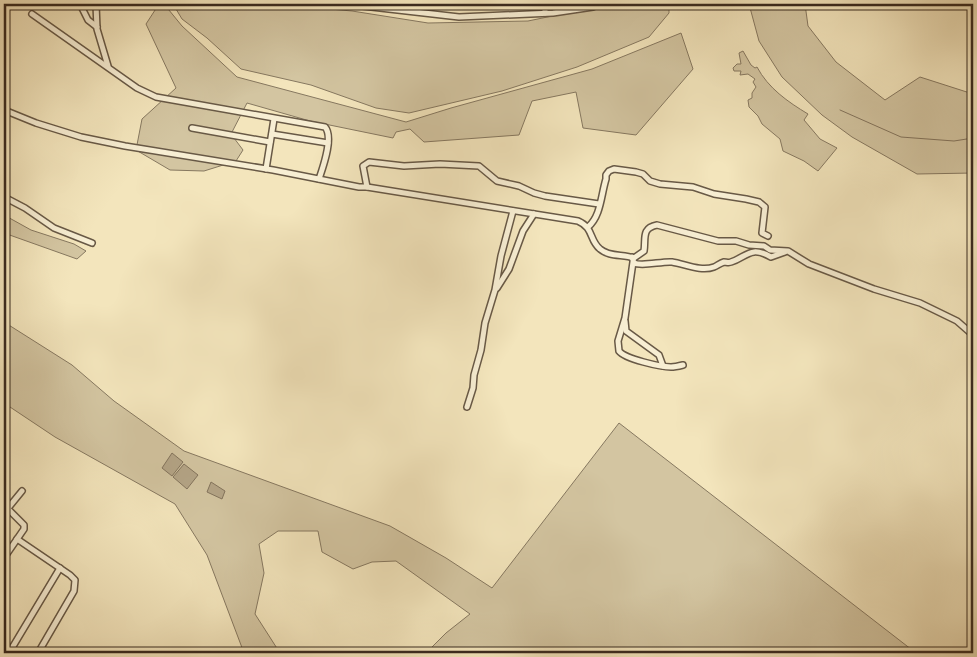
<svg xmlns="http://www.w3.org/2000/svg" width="977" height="657" font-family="'IM FELL Great Primer',serif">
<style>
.green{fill:#d3c5a1;stroke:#867860}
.water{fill:#b4a587;stroke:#83745d}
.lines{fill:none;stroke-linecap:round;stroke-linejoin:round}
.stream{stroke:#83745d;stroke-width:1}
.minor-casing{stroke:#685946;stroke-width:8}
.minor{stroke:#f7eed3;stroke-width:5}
</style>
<rect width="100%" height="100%" fill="#f3e5bc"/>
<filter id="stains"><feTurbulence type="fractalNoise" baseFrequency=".004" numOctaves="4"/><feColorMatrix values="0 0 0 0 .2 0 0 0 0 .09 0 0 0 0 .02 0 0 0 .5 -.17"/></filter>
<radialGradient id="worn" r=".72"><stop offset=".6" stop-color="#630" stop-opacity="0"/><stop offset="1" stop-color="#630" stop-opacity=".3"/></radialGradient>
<g class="green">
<path d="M159,4H164L182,26L237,77L406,122L451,108L592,69L681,33L693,69L636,135L583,128L576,92L532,101L519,135L424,142L410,129L396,132L393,138L310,121L247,103L231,134L243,150L236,161L204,171L170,170L136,150L142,119L176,88L146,24Z"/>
<path d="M173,4H275L352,11L428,23L528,21L596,7L599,4H669V13L649,37L577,67L502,91L409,113L376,108L311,85L241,69L207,38L182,19Z"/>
<path d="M749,4H805L808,26L836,62L885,100L920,77L973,94V173L917,174L852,137L822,115L782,77L759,41Z"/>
<path d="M743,51L751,65L755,68L757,67C768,88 788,102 808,114L804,120L820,139L837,148L818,171L804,161L783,151L780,139L762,124L758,116L749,107L748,100L752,98V93L756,87L753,82L755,79L748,74L740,75L741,71H734L733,68L737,64H741L739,53Z"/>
<path d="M4,215L31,230L74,244L86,251L77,259L4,233Z"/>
<path d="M4,322L72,365L114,401L184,451L390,526L446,558L492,588L619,423L916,653H426L446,633L470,614L396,561L372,562L353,569L322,552L318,531H278L259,544L264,573L255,614L280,653H244L207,555L175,504L55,437L4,403Z"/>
</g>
<g class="water">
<path d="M172,453L183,462L172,476L162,468Z"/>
<path d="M184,464L198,475L187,489L173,477Z"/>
<path d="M211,482L225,491L222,499L207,492Z"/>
</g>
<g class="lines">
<path class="stream" d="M840,110L901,137L954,141L973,138"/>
<defs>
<g id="minor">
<path d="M80,4L88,20L97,27"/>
<path d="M96,4L97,29L108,66"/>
<path d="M345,4L459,17L553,13L593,7L598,4"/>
<path d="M541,4L545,5V13"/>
<path d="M32,14L137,88L156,97L325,127C334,137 323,167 319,179"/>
<path d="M4,110L36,123L81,137L125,146L273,170L359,187H367L578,221C594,228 589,240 600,249C609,257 623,254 634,258L644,251C646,239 641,228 657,225L718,241H736L749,245L764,246L770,250L788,251L809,264L874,289L920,303L957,321L973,335"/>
<path d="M192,128L270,142"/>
<path d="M272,134L328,143"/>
<path d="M266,169L274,119"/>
<path d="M367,187L363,166L369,162L404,166L440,164L479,166L497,181L519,186L534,193L545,196L599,204"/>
<path d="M4,197L25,208L54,228L92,243"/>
<path d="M588,227C601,216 601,195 606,179V175L609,171L614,169L636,172L643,174L650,181L660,184L693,187L714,194L746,199L759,202L765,207L762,233L768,236"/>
<path d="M632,257L634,263C642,267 662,261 672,262C685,264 701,272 714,267C717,266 720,263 724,262C726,262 729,263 731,262C747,257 750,245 771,257L785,252"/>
<path d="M633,262L625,318L618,341L619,351C625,359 661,367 671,367C675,367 679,366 683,365"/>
<path d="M497,288L509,269L523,231L534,214"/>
<path d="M625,321L626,331L659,355L663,366"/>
<path d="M467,407L473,388L474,375L481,350L485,323L495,290L501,256L513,211"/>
<path d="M4,513L22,491"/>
<path d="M17,539L70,575L75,580L74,591L38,653"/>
<path d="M4,558L24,529V525L7,508"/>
<path d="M9,653L60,568"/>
</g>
</defs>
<use href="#minor" class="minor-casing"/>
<use href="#minor" class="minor"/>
</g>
<rect width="977" height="657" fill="none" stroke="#f3e5bc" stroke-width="20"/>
<rect x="5" y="5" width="967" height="647" fill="none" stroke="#392a1f" stroke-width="2.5"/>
<rect x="10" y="10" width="957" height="637" fill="none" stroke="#392a1f"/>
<rect width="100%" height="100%" filter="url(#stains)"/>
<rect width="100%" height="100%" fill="url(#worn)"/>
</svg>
